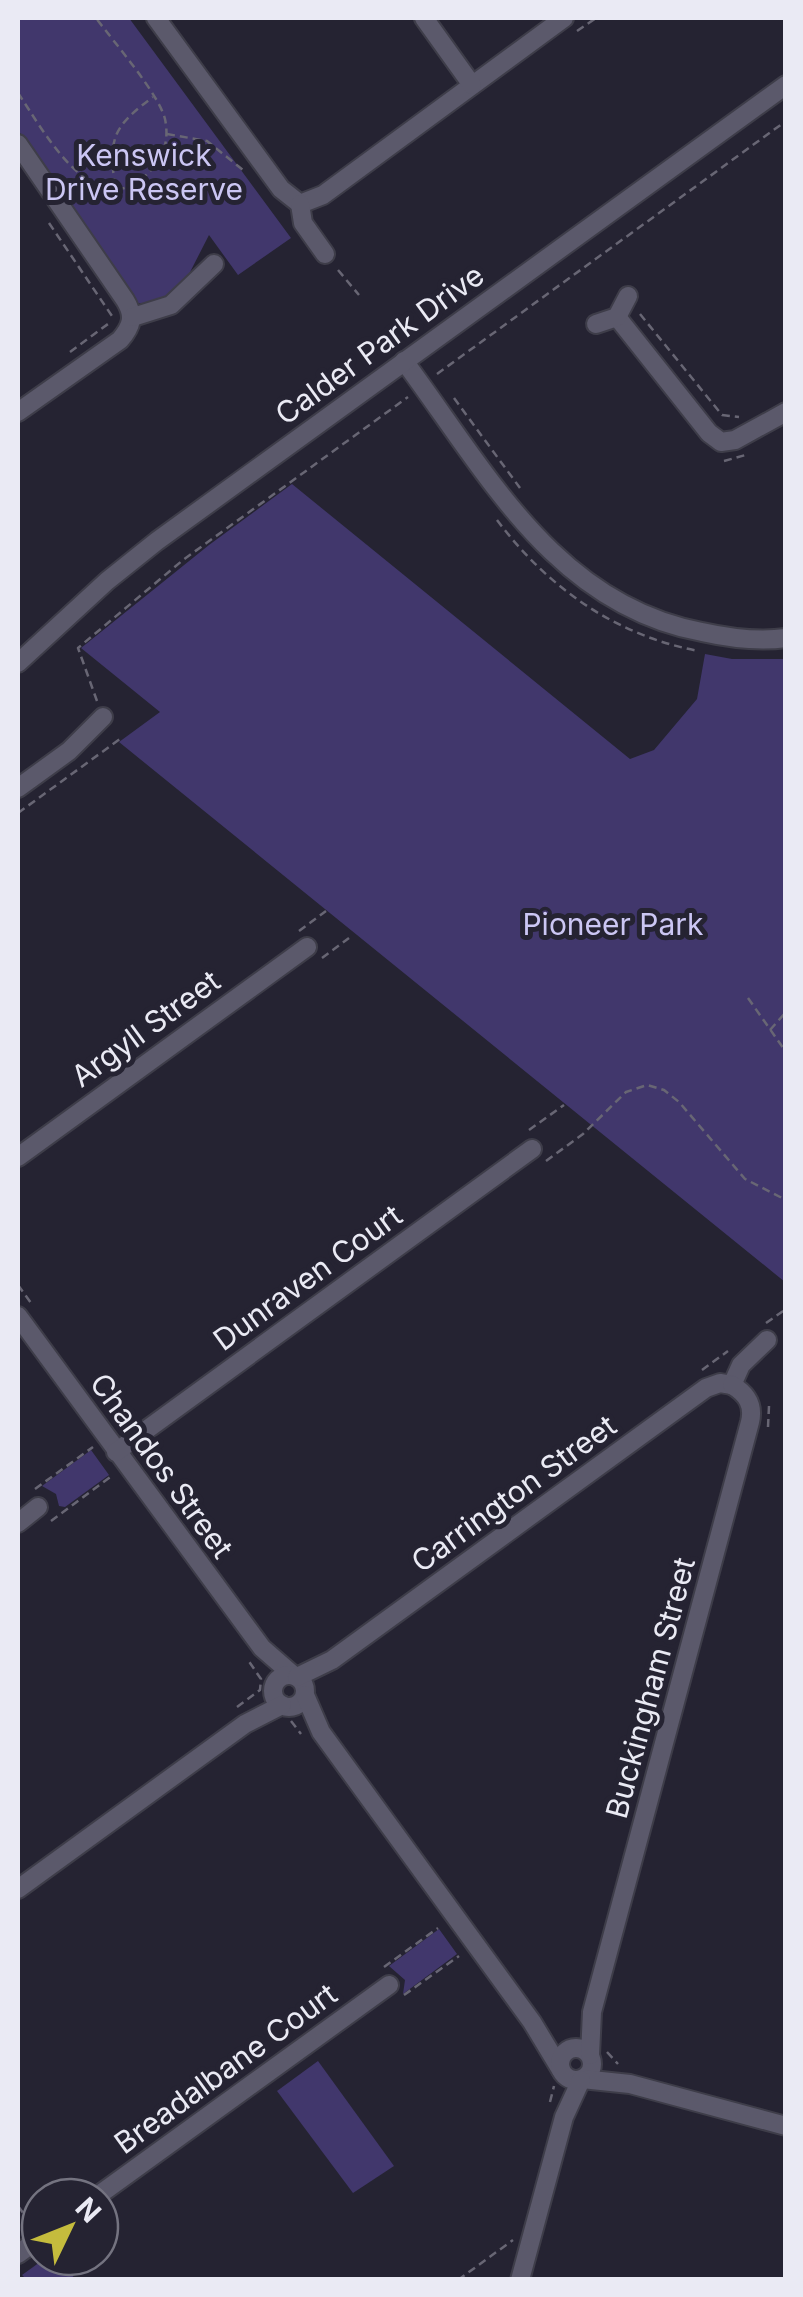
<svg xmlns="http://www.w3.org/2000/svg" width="803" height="2297" font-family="Inter,sans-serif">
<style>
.green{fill:#41376c}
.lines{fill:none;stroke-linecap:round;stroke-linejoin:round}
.minor-casing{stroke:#3e3d49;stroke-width:22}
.path{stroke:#686674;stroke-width:2.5;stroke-dasharray:8 5;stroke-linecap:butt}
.minor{stroke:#5b596b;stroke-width:18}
.labels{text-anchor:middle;stroke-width:10;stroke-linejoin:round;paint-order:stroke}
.park-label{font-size:30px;fill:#cbc6f3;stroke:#252332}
.street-label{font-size:30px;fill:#eaeaf4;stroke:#252332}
</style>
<rect width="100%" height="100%" fill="#252332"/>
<g class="green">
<path d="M18,18H129L291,238L238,275L209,235L186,280L157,304L137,303L18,130Z"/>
<path d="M292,484L630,759L654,750L697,699L705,654L732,659H785V1282L119,742L160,712L81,648L209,545Z"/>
<path d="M91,1450L109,1475L65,1507L59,1506L56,1494L42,1486Z"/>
<path d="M439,1929L457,1954L403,1994L405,1980L389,1966Z"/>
<path d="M318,2061L394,2166L353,2193L277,2091Z"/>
<path d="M47,2257H58L75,2279H26L22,2275Z"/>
</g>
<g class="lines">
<defs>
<g id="minor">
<path d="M156,18L281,189L300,204L323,195L564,18"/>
<path d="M424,18L472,85"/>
<path d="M18,144L125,300C135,316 132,326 120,340L18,412"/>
<path d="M300,204L303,223L325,254"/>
<path d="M133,317L171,305L214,264"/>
<path d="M617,317L709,433L721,442L735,440L786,412"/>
<path d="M596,324L617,317L628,296"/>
<path d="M404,361C486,471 555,605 702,632C729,638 758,642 786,638"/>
<path d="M18,663L107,581L157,541L786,85"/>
<path d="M18,788L69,751L103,717"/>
<path d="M18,1157L307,947"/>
<path d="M18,1316L262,1648L293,1675"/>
<path d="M732,1385L741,1365L767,1340"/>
<path d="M116,1452L532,1149"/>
<path d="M18,1523L38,1507"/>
<circle cx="289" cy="1691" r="16"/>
<path d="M297,1677L332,1660L706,1388L720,1383L732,1385"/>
<path d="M305,1695L321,1732L532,2022L561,2070"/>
<path d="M18,1889L245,1724L282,1705"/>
<circle cx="576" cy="2064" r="16"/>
<path d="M590,2055L592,2012L750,1422C754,1405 747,1394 732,1385"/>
<path d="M582,2079L630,2084L786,2126"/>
<path d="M96,2197L389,1985"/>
<path d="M18,2254L40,2238"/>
<path d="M520,2280L564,2117L581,2080"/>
</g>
</defs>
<use href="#minor" class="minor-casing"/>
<g class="path">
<path d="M577,31L596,18"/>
<path d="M18,93C44,131 97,232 152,169C165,155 169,138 165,119C159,94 113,41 96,18"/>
<path d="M167,134L207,141L243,170"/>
<path d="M115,186C108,137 114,126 153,97"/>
<path d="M77,203L95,184"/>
<path d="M49,223L112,316"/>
<path d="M338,270L359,295"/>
<path d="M640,314L722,415L739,417"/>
<path d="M70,352L108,324"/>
<path d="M437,374L786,121"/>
<path d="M454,398L520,488"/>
<path d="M724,461L749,454"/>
<path d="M497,520C547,587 616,636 699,651"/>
<path d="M97,701L78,648L183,560L408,397"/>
<path d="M18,813L120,739"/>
<path d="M299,931L326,911"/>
<path d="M322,958L349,938"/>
<path d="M748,998L786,1052"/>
<path d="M770,1030L786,1012"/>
<path d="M529,1130L564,1105"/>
<path d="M546,1161L583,1134L626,1092L647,1085L664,1090L679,1102L745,1179L786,1200"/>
<path d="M18,1285L31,1303"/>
<path d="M766,1323L786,1309"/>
<path d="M702,1370L728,1351"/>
<path d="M768,1427L769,1406"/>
<path d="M35,1489L93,1447"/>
<path d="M51,1521L113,1475"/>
<path d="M237,1707L260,1690L261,1679L248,1660"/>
<path d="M291,1721L301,1734"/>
<path d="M384,1967L438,1928"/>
<path d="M404,1995L459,1956"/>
<path d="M607,2052L618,2064"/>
<path d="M550,2102L554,2086"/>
<path d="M67,2197L78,2189"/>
<path d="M18,2206L30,2222"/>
<path d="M55,2257L71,2280"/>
<path d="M458,2280L513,2240"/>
</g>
<use href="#minor" class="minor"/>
</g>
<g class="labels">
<g class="park-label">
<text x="144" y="166">Kenswick<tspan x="144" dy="34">Drive Reserve</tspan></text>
<text x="613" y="935">Pioneer Park</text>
</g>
<g class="street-label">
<text transform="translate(380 345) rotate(-36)" y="10">Calder Park Drive</text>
<text transform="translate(146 1029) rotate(-36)" y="10">Argyll Street</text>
<text transform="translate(308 1278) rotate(-36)" y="10">Dunraven Court</text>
<text transform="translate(161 1466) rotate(54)" y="10">Chandos Street</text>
<text transform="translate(514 1494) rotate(-36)" y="10">Carrington Street</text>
<text transform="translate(651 1688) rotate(-75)" y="10">Buckingham Street</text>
<text transform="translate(226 2069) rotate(-36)" y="10">Breadalbane Court</text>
</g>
</g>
<rect width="803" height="2297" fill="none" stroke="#eaeaf4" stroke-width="40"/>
<g transform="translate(70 2227) rotate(47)"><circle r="48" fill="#252332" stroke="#747380" stroke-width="2.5"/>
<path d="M0-8L18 38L0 25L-18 38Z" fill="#c5bc3d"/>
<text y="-15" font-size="28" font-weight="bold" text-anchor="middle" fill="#eaeaf4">N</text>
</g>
</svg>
